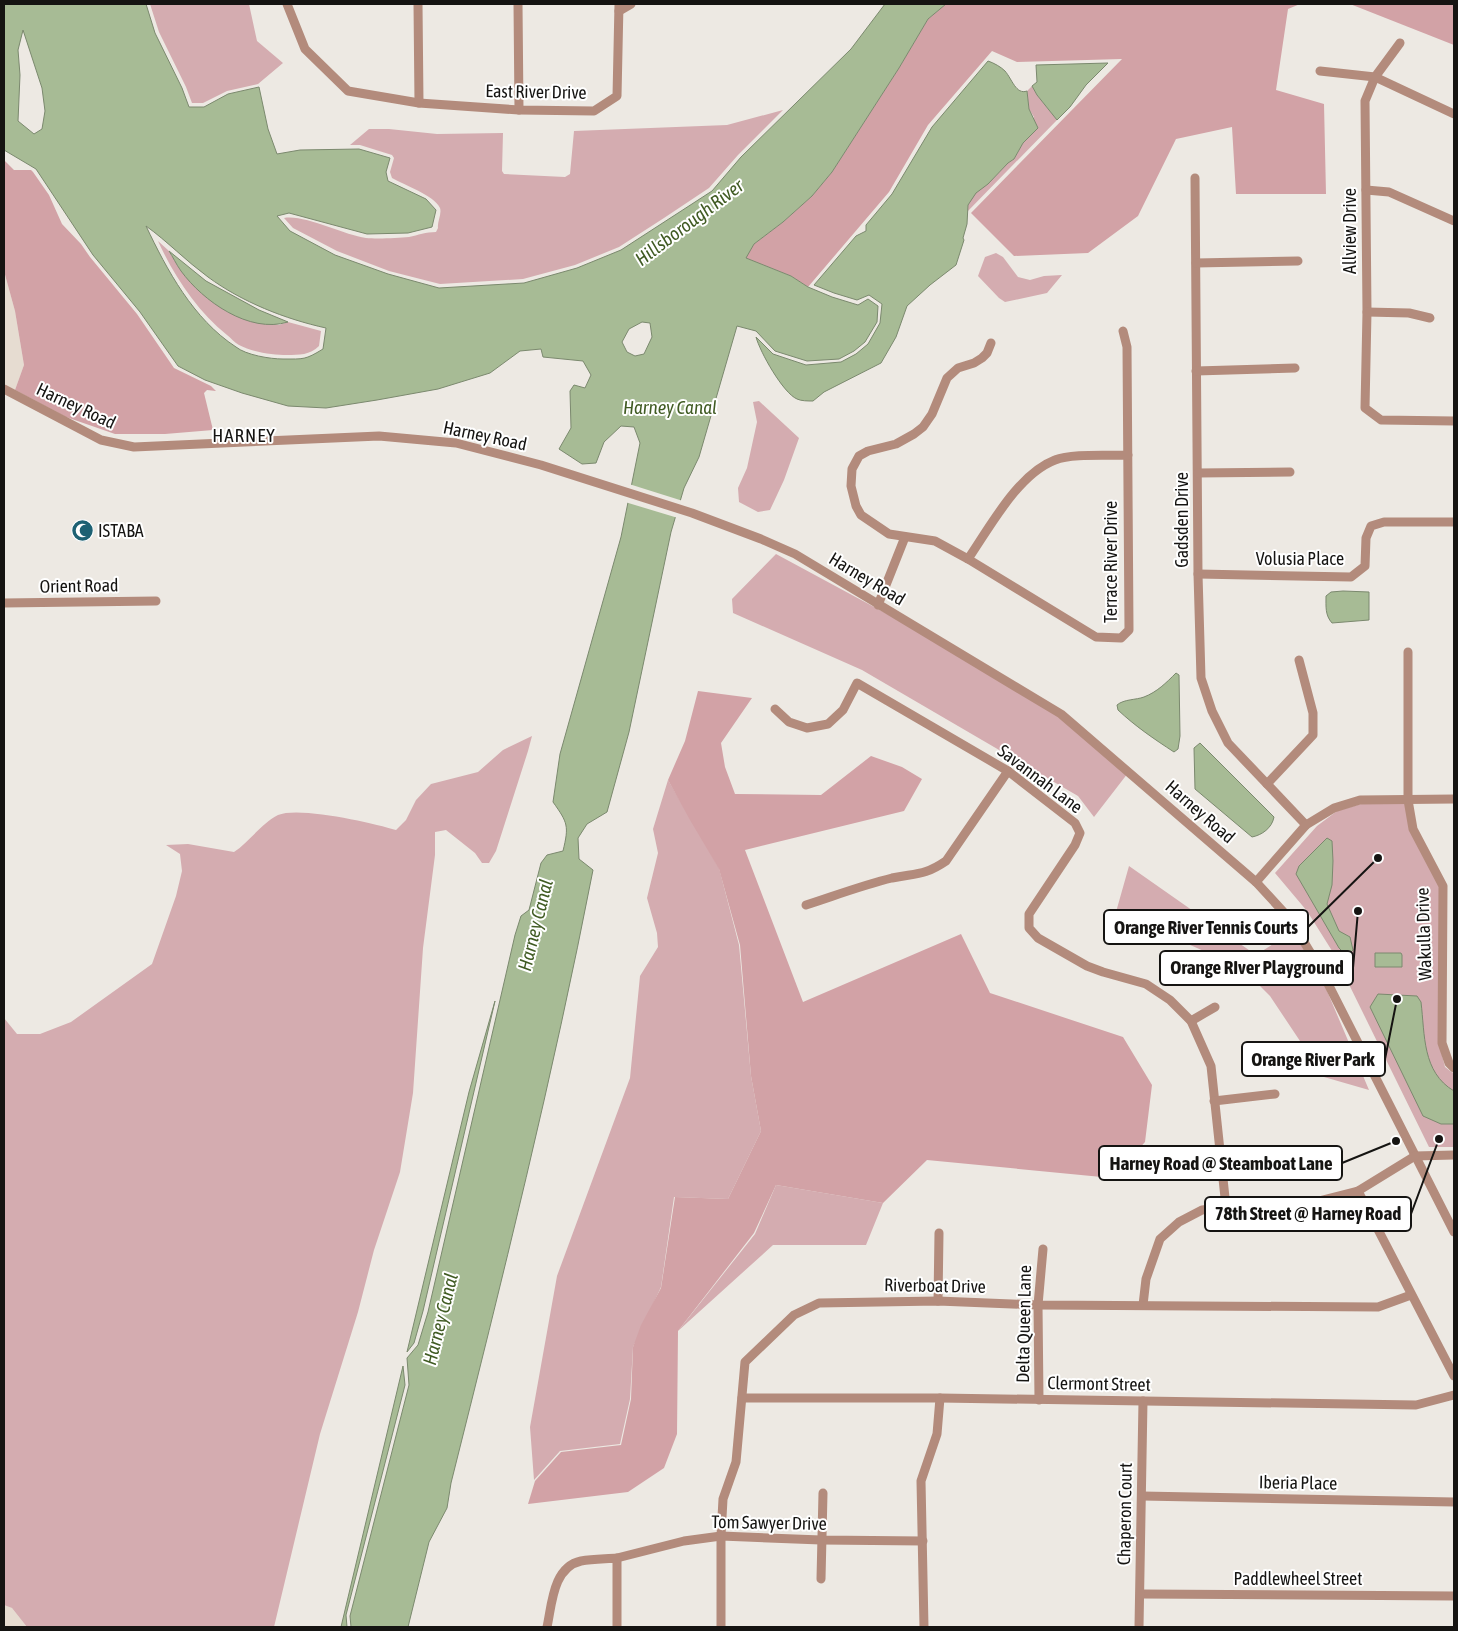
<svg xmlns="http://www.w3.org/2000/svg" width="1458" height="1631" font-family="'Asap Condensed',sans-serif">
<style>
.built{fill:#e6dcd1}
.green{fill:#d4acb0}
.forest{fill:#d2a2a6}
.water{fill:#a7bb95;stroke:#7b896e;fill-rule:evenodd}
.pier{fill:#ede9e3}
.lines{fill:none;stroke-linecap:round;stroke-linejoin:round}
.minor{stroke:#b38b7c;stroke-width:9}
.labels{text-anchor:middle;stroke-width:4;stroke-linejoin:round;paint-order:stroke}
.street-label{font-size:18px;fill:#151412;stroke:#fff}
.poi-label{font-size:18px;fill:#151412;stroke:#fff;text-anchor:start}
.water-label{font-size:19px;font-style:italic;fill:#405b23;stroke:#fff}
.neighbourhood-label{font-size:19px;letter-spacing:1px;fill:#151412;stroke:#fff}
.leader{fill:none;stroke:#151412;stroke-width:2}
.callout-dot{fill:#151412;stroke:#fff;stroke-width:2}
.callout{fill:#fff;stroke:#151412;stroke-width:2}
.callout-label{font-size:19px;text-anchor:middle;font-weight:bold;fill:#151412}
</style>
<rect width="100%" height="100%" fill="#ede9e3"/>
<g class="built">
<path d="M4,271L15,311L24,365L15,390L4,384Z"/>
<path d="M4,1605L12,1608L27,1627H4Z"/>
</g>
<g class="green">
<path d="M150,4H249L257,41L283,63L258,84L227,91L203,103H192L186,87L159,32Z"/>
<path d="M1032,86L1037,95L1057,120L967,212L968,205L976,192L988,184L1008,163L1014,159L1023,143L1034,117L1029,109L1027,91Z"/>
<path d="M783,110L738,155L709,188L664,218L619,247L575,265L523,279L440,284L389,271L337,251L293,228L284,218C304,214 344,235 366,238C378,239 398,238 409,237C418,235 426,232 436,232L438,228C437,222 442,214 440,208C434,195 404,185 392,178L390,172L394,158L392,155L360,145H350L369,129H389L437,134L503,133L502,171L504,174L565,177L570,174L574,131L727,125Z"/>
<path d="M158,241L169,251L181,271L198,290L227,312L279,325L288,322L321,331L319,346C310,355 299,355 287,355C273,355 252,352 239,345C235,343 231,338 227,335C197,311 174,276 158,241Z"/>
<path d="M996,253L1003,257L1018,277L1030,280L1044,276L1062,275L1047,293L1005,302L999,298L978,276L985,257Z"/>
<path d="M759,401L799,438L784,480L770,510L758,512L739,502L738,488L747,468L757,422L753,402Z"/>
<path d="M776,554L889,615L1044,705L1128,773L1094,817L1078,796L862,670L733,613L732,599Z"/>
<path d="M532,736L528,751L496,851L489,863H482L475,853L446,830L435,832V855L423,948L413,1093L400,1172L374,1250L358,1312L320,1434L274,1627H27L12,1608L4,1605V1018L17,1034H40L71,1022L152,964L176,896L182,871L180,854L166,845L188,844L234,852C249,842 262,823 278,815C299,806 373,823 396,830L406,820L416,800L431,784L478,772L503,750Z"/>
<path d="M668,780L719,868L739,945L751,1076L761,1131L728,1199L674,1197L661,1287L633,1347L630,1399L620,1444L560,1451L534,1480L530,1427L557,1276L630,1078L640,976L658,947L657,933L647,898L658,853L653,829Z"/>
<path d="M1406,802L1440,888L1439,1043L1445,1067L1454,1074V1147H1429L1334,954L1307,911L1275,873L1317,826L1337,811L1361,804Z"/>
<path d="M1129,866L1256,955L1295,930L1319,972L1369,1090L1324,1077L1270,996L1242,968L1116,912Z"/>
<path d="M776,1185L883,1203L866,1245H773L678,1331L755,1234Z"/>
</g>
<g class="forest">
<path d="M946,4H1300L1288,9L1276,90L1324,104L1326,194H1236L1232,127L1176,139L1138,216L1088,253L1014,256L971,213L1122,59L1017,62L992,51L928,125L889,192L808,287L791,276L745,258L754,244L783,222L812,196L832,172L899,68L928,19Z"/>
<path d="M1350,4H1454V45Z"/>
<path d="M4,160L14,170H31L33,172L49,195L62,224L81,244L90,257L137,314L174,368L211,386L216,391L207,390L204,393L213,430L165,434H115L66,417L15,390L24,365L15,311L4,271Z"/>
<path d="M698,691L752,698L721,743L725,767L735,794L821,795L871,756L902,767L922,779L904,811L745,850L803,1002L961,934L990,993L1123,1037L1152,1085L1145,1142L1112,1178L927,1160L883,1203L776,1185L754,1233L678,1331L677,1434L664,1468L628,1492L528,1504L535,1481L561,1452L621,1445L631,1399L633,1347L641,1325L661,1288L675,1197L728,1199L761,1131L751,1076L740,945L719,869L690,820L668,780L685,741Z"/>
</g>
<g class="water">
<path d="M4,4H146L155,33L182,88L189,107H204L228,94L259,87L268,129L277,154L300,150L359,149L390,158L386,172L388,181L426,199L436,210L432,227L408,233L367,234L289,213L277,216L290,231L335,255L388,274L439,288L524,283L577,268L621,250L712,191L741,157L851,49L885,4H946L928,19L899,68L832,172L812,196L783,222L754,244L746,258L791,276L808,287L832,297L858,305L868,299L878,306L877,322L865,342L854,351L839,359L807,361L775,351L756,331L737,326L699,457L684,488L671,532L629,732L607,812L587,824L578,838L579,859L593,870C553,1076 502,1280 451,1483L447,1508L429,1542L408,1627H351L350,1616L409,1385L407,1358L418,1345L428,1312L515,935L521,916L529,910L541,863L547,855L563,851C569,826 568,823 553,802L560,754L621,537L640,443L634,427L621,426L604,442L596,463L582,464L559,449L571,428L570,391L574,385L585,388L591,375L583,361L543,357L541,349L520,351L490,373L438,389L377,400L326,408L288,406L242,393L205,380L178,366L140,312L93,255L36,169L4,150ZM23,30L42,88L45,111L42,129L34,134L18,121L20,75L18,50ZM146,226C167,241 186,261 208,277C242,302 285,319 326,328L323,349C305,360 304,359 283,359C270,359 246,355 236,347C193,319 167,270 146,226ZM642,322L650,323L652,337L644,354L635,356L627,352L622,342L629,329Z"/>
<path d="M988,61C994,63 1001,67 1005,71C1012,79 1016,95 1027,91L1029,109L1038,128L1023,143L1014,159L1008,163L988,184L976,193L968,205L967,224L963,238L964,240L956,265L930,285L907,306L896,337L881,363L824,392L813,401C808,401 801,401 797,399C783,393 760,352 756,337L773,354L806,365L841,362L856,354L868,344L880,323L882,304L869,295L857,300L834,293L814,285L856,236L866,231V225L892,194L932,127Z"/>
<path d="M1108,63L1086,85L1070,107L1057,120L1037,95L1032,86L1037,82L1036,65Z"/>
<path d="M169,251L206,281L259,310L288,322C249,334 203,301 181,271C176,264 173,257 169,251Z"/>
<path d="M1343,591L1369,592V620L1332,623C1325,615 1326,607 1326,596L1331,592Z"/>
<path d="M1176,673L1179,675L1180,736L1178,749L1174,752C1154,739 1135,726 1118,710L1117,705C1124,699 1136,700 1144,697C1157,692 1166,683 1176,673Z"/>
<path d="M1200,743L1274,817C1272,828 1262,835 1252,837L1195,789L1194,748Z"/>
<path d="M1327,838L1332,841L1333,861L1332,885L1327,904L1339,931L1350,937L1353,950L1350,953L1343,952L1339,948L1296,874L1299,866Z"/>
<path d="M1375,953H1401L1402,955V967H1375Z"/>
<path d="M1378,994L1417,996L1421,1002C1425,1035 1422,1072 1454,1091V1124H1441L1423,1116L1370,1007Z"/>
<path d="M495,1001L423,1311L414,1343L407,1352L469,1092Z"/>
<path d="M403,1366L405,1385L346,1615L347,1627H341Z"/>
</g>
<path class="pier" d="M629,484L683,501L678,518L625,502Z"/>
<g class="lines">
<g class="minor">
<path d="M287,4L305,49L348,91L419,103L519,110L594,111L617,96L619,4"/>
<path d="M418,4L419,103"/>
<path d="M518,4L519,110"/>
<path d="M619,11L631,4"/>
<path d="M1400,43L1375,77L1365,101L1367,312L1365,408L1381,420L1454,421"/>
<path d="M1320,71L1375,77L1454,114"/>
<path d="M1195,178L1198,574L1201,678L1212,711L1228,743L1306,825"/>
<path d="M1366,190L1389,192L1454,221"/>
<path d="M1196,263L1298,261"/>
<path d="M1367,312L1409,313L1430,318"/>
<path d="M991,343L987,353L982,358L974,363L958,368L947,378L932,414L923,427L914,434L896,444L868,451L859,456L852,469L851,486L856,506L861,515L889,534L935,541L968,559L1096,637L1121,638L1129,630L1127,347L1123,331"/>
<path d="M1196,371L1295,368"/>
<path d="M4,389L101,440L134,447L379,436L456,443L541,465L692,513L761,539L795,554L1061,714L1256,882L1290,919L1321,970L1454,1232"/>
<path d="M1198,473L1290,472"/>
<path d="M968,559C990,527 1018,474 1055,460C1072,453 1108,456 1128,455"/>
<path d="M1198,574L1351,577L1365,566L1366,538L1371,526L1384,522H1454"/>
<path d="M4,603L156,601"/>
<path d="M878,605L905,537"/>
<path d="M1408,652V800L1413,829L1443,886L1442,1043L1449,1063L1454,1068"/>
<path d="M775,709L789,722L807,728L828,724L843,710L857,683L1008,771L1075,823L1080,833L1075,845L1029,914V928L1038,938L1087,966L1103,972L1146,984L1170,1000L1191,1021L1211,1066L1226,1207"/>
<path d="M1267,784L1313,735V713L1299,660"/>
<path d="M1256,882L1306,825L1334,808L1360,800L1454,799"/>
<path d="M806,905C834,896 863,885 892,878C916,873 924,876 946,861L1008,771"/>
<path d="M1191,1021L1215,1007"/>
<path d="M1214,1101L1275,1094"/>
<path d="M1415,1156L1454,1155"/>
<path d="M1358,1191L1454,1376"/>
<path d="M938,1301L939,1233"/>
<path d="M1143,1305L1146,1279L1160,1239L1179,1222L1202,1210L1226,1207L1303,1205L1358,1191L1415,1156"/>
<path d="M742,1398H940L1416,1405L1454,1395"/>
<path d="M1039,1400L1038,1305L1043,1249"/>
<path d="M1142,1496L1454,1502"/>
<path d="M617,1558L684,1541L721,1536L821,1540L923,1541"/>
<path d="M821,1579L823,1493"/>
<path d="M1141,1594L1454,1596"/>
<path d="M547,1627C552,1604 553,1567 581,1561C593,1559 605,1559 617,1558V1627"/>
<path d="M721,1627V1536L723,1499L736,1462L745,1362L794,1315L819,1303L938,1301L1038,1305L1378,1307L1411,1295"/>
<path d="M924,1627L921,1481L937,1434L940,1398"/>
<path d="M1139,1627L1143,1401"/>
</g>
</g>
<defs>
<symbol id="mosque-disc" viewBox="-11 -11 22 22"><circle r="9.5" fill="#1d6173" stroke="#fff"/><path d="M3.5-4.9A6 6 0 1 0 3.5 4.9A5 5 0 1 1 3.5-4.9Z" fill="#fff"/></symbol>
</defs>
<g fill-rule="evenodd">
<use href="#mosque-disc" x="70" y="518" width="25" height="25"/>
</g>
<g class="labels">
<g class="street-label">
<text transform="translate(536 92) rotate(1)" y="6">East River Drive</text>
<text transform="translate(1350 231) rotate(-90)" y="6">Allview Drive</text>
<text transform="translate(76 406) rotate(25)" y="6">Harney Road</text>
<text transform="translate(485 436) rotate(12)" y="6">Harney Road</text>
<text transform="translate(1182 520) rotate(-90)" y="6">Gadsden Drive</text>
<text x="1300" y="565">Volusia Place</text>
<text transform="translate(1111 562) rotate(-90)" y="6">Terrace River Drive</text>
<text transform="translate(867 579) rotate(31)" y="6">Harney Road</text>
<text transform="translate(79 586) rotate(-1)" y="6">Orient Road</text>
<text transform="translate(1040 779) rotate(37)" y="6">Savannah Lane</text>
<text transform="translate(1200 812) rotate(41)" y="6">Harney Road</text>
<text transform="translate(1424 934) rotate(-92)" y="6">Wakulla Drive</text>
<text transform="translate(935 1286) rotate(1)" y="6">Riverboat Drive</text>
<text transform="translate(1024 1324) rotate(-89)" y="6">Delta Queen Lane</text>
<text transform="translate(1099 1384) rotate(1)" y="6">Clermont Street</text>
<text transform="translate(1298 1483) rotate(1)" y="6">Iberia Place</text>
<text transform="translate(1125 1514) rotate(-89)" y="6">Chaperon Court</text>
<text transform="translate(769 1523) rotate(1)" y="6">Tom Sawyer Drive</text>
<text x="1298" y="1585">Paddlewheel Street</text>
</g>
<g class="poi-label">
<text x="98" y="537">ISTABA</text>
</g>
<g class="water-label">
<text transform="translate(689 222) rotate(-37)" y="7">Hillsborough River</text>
<text x="670" y="414">Harney Canal</text>
<text transform="translate(535 925) rotate(-76)" y="7">Harney Canal</text>
<text transform="translate(440 1319) rotate(-76)" y="7">Harney Canal</text>
</g>
<g class="neighbourhood-label">
<text x="244" y="442">HARNEY</text>
</g>
</g>
<path class="leader" d="M1378 858L1308 927M1358 911L1353 968M1397 999L1385 1059M1396 1141L1342 1163M1439 1139L1411 1214"/>
<g class="callout-dot">
<circle cx="1378" cy="858" r="5"/>
<circle cx="1358" cy="911" r="5"/>
<circle cx="1397" cy="999" r="5"/>
<circle cx="1396" cy="1141" r="5"/>
<circle cx="1439" cy="1139" r="5"/>
</g>
<g class="callout">
<rect x="1104" y="910" width="204" height="34" rx="5"/>
<rect x="1160" y="951" width="193" height="34" rx="5"/>
<rect x="1242" y="1042" width="143" height="34" rx="5"/>
<rect x="1099" y="1146" width="243" height="34" rx="5"/>
<rect x="1205" y="1197" width="206" height="34" rx="5"/>
</g>
<g class="callout-label">
<text x="1206" y="934">Orange River Tennis Courts</text>
<text x="1257" y="974">Orange RIver Playground</text>
<text x="1313" y="1066">Orange River Park</text>
<text x="1221" y="1170">Harney Road @ Steamboat Lane</text>
<text x="1308" y="1220">78th Street @ Harney Road</text>
</g>
<rect width="1458" height="1631" fill="none" stroke="#151412" stroke-width="10"/>
</svg>
